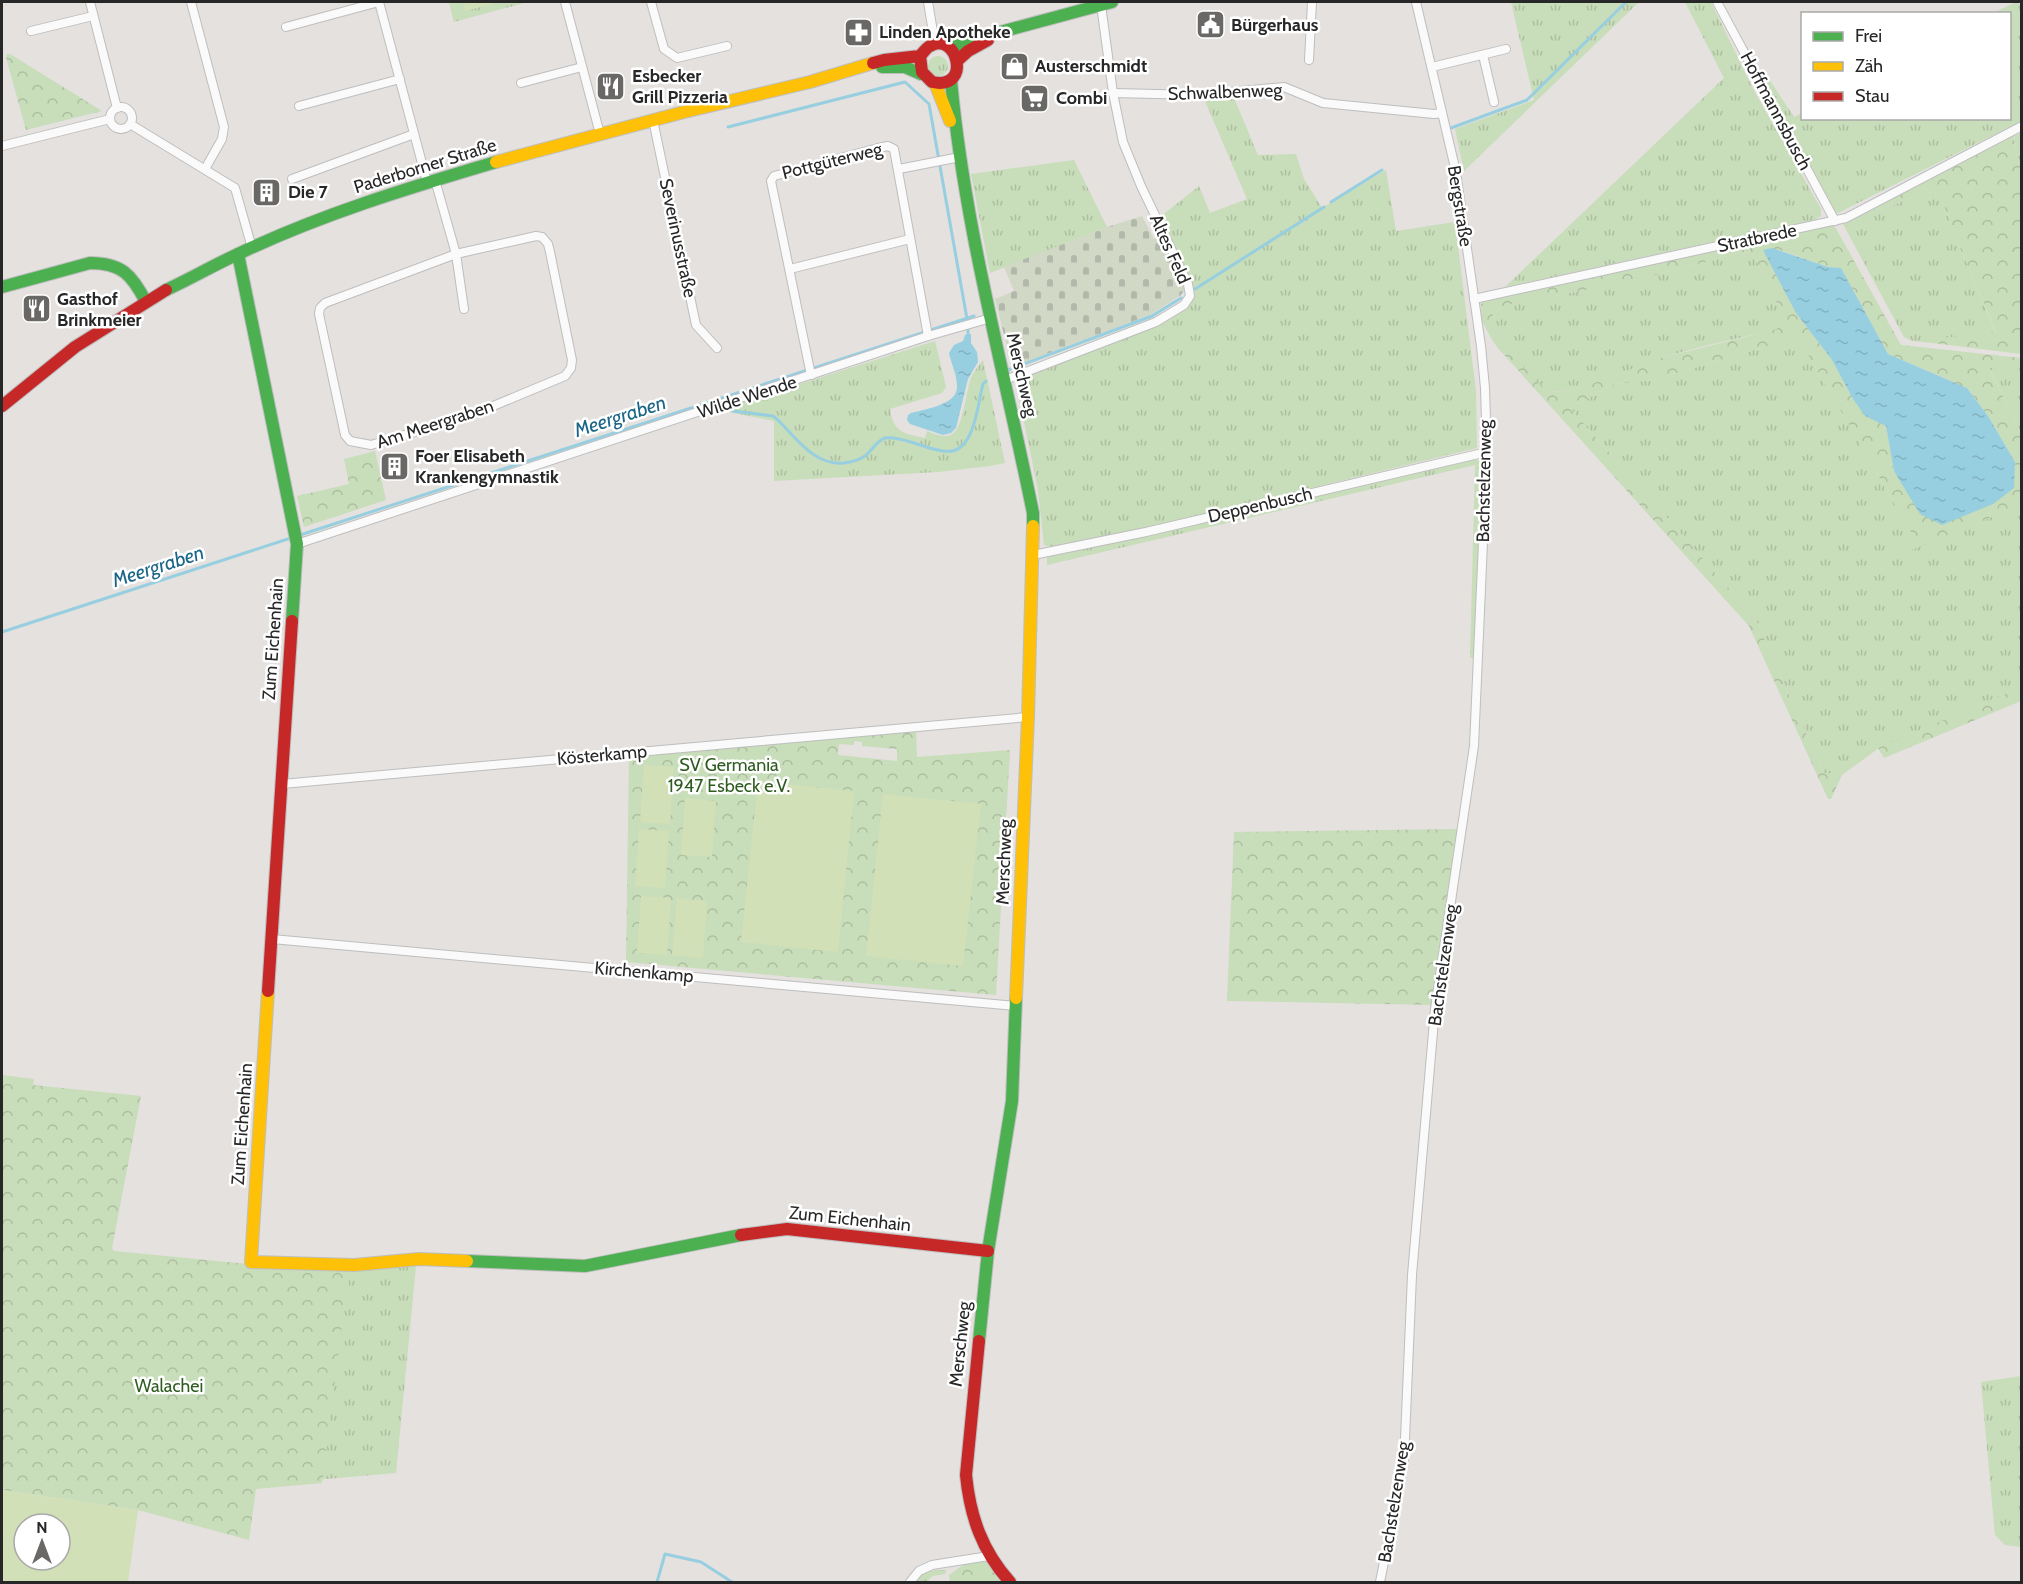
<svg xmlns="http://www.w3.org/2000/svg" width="2023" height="1584" font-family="Cabin,sans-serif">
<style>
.grass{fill:url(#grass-tufts)}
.forest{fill:url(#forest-crowns);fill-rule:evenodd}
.cemetery{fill:url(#cemetery-stones)}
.pitch{fill:#d2e0b8;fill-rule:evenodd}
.water{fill:url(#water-ripples)}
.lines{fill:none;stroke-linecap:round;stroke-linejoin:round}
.stream{stroke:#97cfe0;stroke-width:3}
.street-casing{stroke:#bebebf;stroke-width:10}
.fast-casing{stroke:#bebebf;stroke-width:14}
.slow-casing{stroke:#bebebf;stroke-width:14}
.jam-casing{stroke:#bebebf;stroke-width:14}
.street{stroke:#fbfafa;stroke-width:8}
.fast{stroke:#4caf50;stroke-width:12}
.slow{stroke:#ffc107;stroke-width:12}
.jam{stroke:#c62828;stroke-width:12}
.labels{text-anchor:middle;stroke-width:5;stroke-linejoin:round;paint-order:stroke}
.poi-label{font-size:18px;font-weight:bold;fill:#272727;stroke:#fff;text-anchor:start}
.street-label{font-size:18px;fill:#272727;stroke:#fff}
.park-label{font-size:18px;fill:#2e5b20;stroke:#fff}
.water-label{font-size:20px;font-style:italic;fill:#1a6588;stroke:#fff}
</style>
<defs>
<pattern id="grass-tufts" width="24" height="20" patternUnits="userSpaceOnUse" patternTransform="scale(1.5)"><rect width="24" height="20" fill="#c8ddb9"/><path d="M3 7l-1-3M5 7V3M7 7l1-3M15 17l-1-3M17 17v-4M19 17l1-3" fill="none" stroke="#acbe9f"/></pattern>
<pattern id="forest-crowns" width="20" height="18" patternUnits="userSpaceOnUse" patternTransform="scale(1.5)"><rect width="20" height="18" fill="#c8ddb9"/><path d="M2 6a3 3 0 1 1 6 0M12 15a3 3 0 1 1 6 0" fill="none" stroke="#acbe9f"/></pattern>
<pattern id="cemetery-stones" width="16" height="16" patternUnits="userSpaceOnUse" patternTransform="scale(1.5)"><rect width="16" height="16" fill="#d1d8c6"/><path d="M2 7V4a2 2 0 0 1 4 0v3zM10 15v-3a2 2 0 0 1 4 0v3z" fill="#b3b9aa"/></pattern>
<pattern id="water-ripples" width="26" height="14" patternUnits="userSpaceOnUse" patternTransform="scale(1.5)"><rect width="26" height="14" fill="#97cfe0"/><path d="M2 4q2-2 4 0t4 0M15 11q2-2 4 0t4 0" fill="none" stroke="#82b2c0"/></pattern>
</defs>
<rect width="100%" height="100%" fill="#e4e1de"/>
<g class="grass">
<path d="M449,2H528L454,22Z"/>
<path d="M1511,2H1639L1464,171L1455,129L1534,100Z"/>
<path d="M1685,2H1711L1752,87L1821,209V216L1815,220L1505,287L1724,78Z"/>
<path d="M2016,2H2018L2021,7V121L1836,214L1763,81L1769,79L1794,117L1802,113V118H2010V14L1993,13Z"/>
<circle cx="938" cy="66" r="10"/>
<path d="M1234,98L1258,155L1296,154L1304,179L1322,208L1386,170L1396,231L1455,222L1476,391L1477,448L1145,528L1051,547L1044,545L1038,490L1015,378L1187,306L1194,295L1192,281L1160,217L1199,186L1210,213L1247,199L1205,101Z"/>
<path d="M2021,133V176L2014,136Z"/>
<path d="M1074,160L1107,227L990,273L971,174Z"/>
<path d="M1926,192L1940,194L1955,236L1996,333L1935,339L1933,343L1912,341L1904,337L1843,224L1844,221L1884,201L1888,207Z"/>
<path d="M1744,252L1754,256L1785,319L1777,329C1738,339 1696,346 1657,360C1634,368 1573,395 1551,391C1536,388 1514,354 1504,341L1497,347L1491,338L1499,334L1492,313L1503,306L1636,280Z"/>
<path d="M1798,337L1913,536L1910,550L2021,505V687L1879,748L1842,775L1824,773L1755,618L1570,408L1614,384L1653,380Z"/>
<path d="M935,341L946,387L942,393L890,409C893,432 904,434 925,438L927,431C934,434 944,438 951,435C963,429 966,393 970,381C972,373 978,367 983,360L1005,463L990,466L938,472L774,481V421L718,410Z"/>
<path d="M1989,367L2021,368V433Z"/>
<path d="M1472,459L1478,460L1483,465L1475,658H1470L1475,465L1047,565V556Z"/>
<path d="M416,1266L396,1473L314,1480L351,1270Z"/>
<path d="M2021,1376H2022L2021,1547L2005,1545L1995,1535L1981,1382Z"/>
<path d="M935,1570H946L945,1574L933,1576L926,1582H916L923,1573Z"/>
</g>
<g class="forest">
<path d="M7,54H10L102,111L26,130L6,57Z"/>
<path d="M2013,134L2022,176L2021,354L1933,343L1934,339L1996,332L1955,236L1940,194L1926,192L1888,207L1884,201Z"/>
<path d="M1834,225L1901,345L2021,358V368H1989L2021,433V505L1909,551L1913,536L1798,337L1653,380L1614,384L1570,408L1755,618L1824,773L1842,775L1831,799H1828L1749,626L1497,347L1504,341C1514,353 1536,387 1551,391C1574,396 1636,365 1661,358C1699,348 1739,339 1777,329L1785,319L1754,256L1744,252L1636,280L1503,306L1492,313L1499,334L1491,338L1482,321L1481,304L1484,300ZM1780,250L1828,267L1841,268L1888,354L1967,388L1988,416L2015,462L1894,471L1886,425L1853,399L1832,360L1796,313Z"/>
<path d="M375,451L386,500L304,527L297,496L349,484L344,459Z"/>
<path d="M2021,687V701L1884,758L1878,748Z"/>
<path d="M916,730L917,757L1010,750L996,995L626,962L629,756ZM854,741L862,742V746L897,749V761L838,755L839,744L854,745Z"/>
<path d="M1459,829L1435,1005L1227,1001L1234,832Z"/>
<path d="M2,1075L34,1079L33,1085L141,1096L112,1248L114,1251L270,1266L351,1270L343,1317L322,1483L256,1489L249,1540L138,1510L2,1490Z"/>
<path d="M985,1560L997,1577L1004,1582H950L949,1575L966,1563Z"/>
</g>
<path class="cemetery" d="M1142,216L1154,239L1162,236L1185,283V289L1181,295L1150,315L1012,367L995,299L1014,291L1004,267L1107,227Z"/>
<g class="pitch">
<path d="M463,2H500L465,11Z"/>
<path d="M644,765L674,767L670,824L640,822Z"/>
<path d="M758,781L854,791L838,952L741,942Z"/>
<path d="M883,794L981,804L963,966L866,956Z"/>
<path d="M685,798L716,801L712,857L681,855Z"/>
<path d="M639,829L669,831L665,888L635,886Z"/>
<path d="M641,896L671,898L667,955L637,953Z"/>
<path d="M677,898L707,901L703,958L672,955Z"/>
<path d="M2,1490L138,1510L128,1582H2ZM24,1524H60V1560H24Z"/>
</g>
<g class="water">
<path d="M1772,248L1828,267L1841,268L1888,354L1967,388L1988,416L2015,462L2014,488L1993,504L1942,525L1920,514L1894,471L1886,426L1865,416L1853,399L1832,360L1796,313L1763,250Z"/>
<path d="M971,334V343L977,352L978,362L968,379L956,428L951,433L943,435L910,424L907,420L908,415L911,413C925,409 958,405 957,386C957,375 951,363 949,353L954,345L963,341L965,335Z"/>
</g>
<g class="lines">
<g class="stream">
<path d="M728,127L905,82L929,104L967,319"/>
<path d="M1451,128L1527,100L1626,2"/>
<path d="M1331,202L1382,170"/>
<path d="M1195,289L1324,207"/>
<path d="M968,337V330"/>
<path d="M1008,370L1152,316L1181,298"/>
<path d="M724,404L733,411L773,416L778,420C797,439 815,466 844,463C851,462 859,460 865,456C872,451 877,440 885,438C895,436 907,441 917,444C927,447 941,453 952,451C975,447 978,402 983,384L986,381"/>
<path d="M300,535L974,316"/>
<path d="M2,632L294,537"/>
<path d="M657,1582L665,1554L701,1562L732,1582"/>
</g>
<defs>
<g id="street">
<path d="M90,2L117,108"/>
<path d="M191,2L224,127L222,139L205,169"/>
<path d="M379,2L427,182"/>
<path d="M565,2L600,134"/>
<path d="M651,2L664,49L677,58L727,46"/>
<path d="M928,2L935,44"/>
<path d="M1717,2L1835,221"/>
<path d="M286,27L379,2"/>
<path d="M31,31L93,16"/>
<path d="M1483,55L1494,102"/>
<path d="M1309,60L1312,2"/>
<path d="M1432,67L1506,49"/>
<path d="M521,83L582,67"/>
<path d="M1113,93L1200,95L1284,87L1323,103L1434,114L1442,113"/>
<path d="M299,106L400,79"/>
<circle cx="121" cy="118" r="11"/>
<path d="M653,120L696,325L717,348"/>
<path d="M130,124L235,188L252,248"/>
<path d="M2,146L110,119"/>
<path d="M899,169L960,157"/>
<path d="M292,179L414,134"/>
<path d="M435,180L456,254L464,309"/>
<path d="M536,236L542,237L548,244L550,252L572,360L571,368L565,376L474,414L371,445L350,441L345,435L319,314L320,308L325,303L456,254Z"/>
<path d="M790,269L910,239"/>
<path d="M1474,299L1846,218L2022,126"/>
<path d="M811,375L771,181L774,176L878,148L888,146L894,149L928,336"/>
<path d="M1005,380L1156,322L1184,305L1190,296L1188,284L1141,186L1123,142L1113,93L1101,5"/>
<path d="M297,544L928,336L991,318"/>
<path d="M1033,555L1146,532L1487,452"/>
<path d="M282,784L1028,717"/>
<path d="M272,939L1016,1006"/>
<path d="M910,1582L919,1571L932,1565L989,1556"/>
<path d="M1380,1582L1404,1462L1412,1275L1435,1009L1474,746L1487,452L1485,388L1481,346L1456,172L1416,2"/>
</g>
<g id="fast">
<path d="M951,48L971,40L1112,2"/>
<path d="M882,67H905L921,74"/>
<path d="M951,80C964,226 1004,369 1033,513V526"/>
<path d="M238,254L297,544L292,621"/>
<path d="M2,287L90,263C122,263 132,275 146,302"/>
<path d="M166,290C190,279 212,266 236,255C319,215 408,188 496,162"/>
<path d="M467,1261L585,1266L741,1235"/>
<path d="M979,1341L988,1251L1012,1101L1016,998"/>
</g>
<g id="slow">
<path d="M935,83L950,121"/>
<path d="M496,162L684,112L810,82L873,63"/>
<path d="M268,991L251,1262L354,1265L419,1259L467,1261"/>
<path d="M1016,998L1028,717L1033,526"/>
</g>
<g id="jam">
<path d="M958,60L968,51L988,40"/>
<path d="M873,63L884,60L920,56C923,53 926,48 930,46C957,30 973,91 932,82L922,72L920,56"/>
<path d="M2,406L75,347L166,290"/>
<path d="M268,991L292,621"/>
<path d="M741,1235L787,1229L988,1251"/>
<path d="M979,1341L966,1475C970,1516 982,1551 1010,1582"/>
</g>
</defs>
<use href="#street" class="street-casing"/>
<use href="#fast" class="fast-casing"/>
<use href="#slow" class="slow-casing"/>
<use href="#jam" class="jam-casing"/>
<use href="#street" class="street"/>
<use href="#fast" class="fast"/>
<use href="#slow" class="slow"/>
<use href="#jam" class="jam"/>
</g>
<defs>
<symbol id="civic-square" viewBox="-11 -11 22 22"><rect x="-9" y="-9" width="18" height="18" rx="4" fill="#696867" stroke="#fff"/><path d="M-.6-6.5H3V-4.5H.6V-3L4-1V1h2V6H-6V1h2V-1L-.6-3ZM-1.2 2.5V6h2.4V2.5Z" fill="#fff"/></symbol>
<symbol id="pharmacy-square" viewBox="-11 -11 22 22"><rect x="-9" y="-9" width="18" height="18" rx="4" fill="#696867" stroke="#fff"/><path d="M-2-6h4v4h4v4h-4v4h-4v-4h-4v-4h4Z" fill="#fff"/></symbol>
<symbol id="shop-square" viewBox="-11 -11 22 22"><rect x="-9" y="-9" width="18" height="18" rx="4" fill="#696867" stroke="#fff"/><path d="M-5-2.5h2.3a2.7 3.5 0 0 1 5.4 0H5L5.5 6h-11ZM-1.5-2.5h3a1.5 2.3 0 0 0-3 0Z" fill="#fff"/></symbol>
<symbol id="restaurant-square" viewBox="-11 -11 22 22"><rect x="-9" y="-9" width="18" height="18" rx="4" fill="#696867" stroke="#fff"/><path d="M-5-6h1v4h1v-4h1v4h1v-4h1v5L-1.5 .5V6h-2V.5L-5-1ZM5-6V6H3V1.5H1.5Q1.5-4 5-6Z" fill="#fff"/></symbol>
<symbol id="supermarket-square" viewBox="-11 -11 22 22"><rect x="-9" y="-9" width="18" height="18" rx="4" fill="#696867" stroke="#fff"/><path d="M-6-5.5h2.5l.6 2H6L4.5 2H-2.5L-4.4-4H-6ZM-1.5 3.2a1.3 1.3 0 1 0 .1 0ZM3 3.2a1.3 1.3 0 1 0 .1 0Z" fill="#fff"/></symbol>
<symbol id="building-square" viewBox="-11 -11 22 22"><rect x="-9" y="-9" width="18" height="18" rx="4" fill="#696867" stroke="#fff"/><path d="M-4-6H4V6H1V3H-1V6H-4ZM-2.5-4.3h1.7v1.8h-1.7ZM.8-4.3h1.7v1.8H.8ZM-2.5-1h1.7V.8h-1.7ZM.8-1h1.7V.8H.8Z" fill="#fff"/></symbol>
</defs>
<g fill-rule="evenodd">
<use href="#civic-square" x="1194" y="8" width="33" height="33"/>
<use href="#pharmacy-square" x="842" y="16" width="33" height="33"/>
<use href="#shop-square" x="998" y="50" width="33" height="33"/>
<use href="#restaurant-square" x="594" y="70" width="33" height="33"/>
<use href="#supermarket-square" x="1018" y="82" width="33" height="33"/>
<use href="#building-square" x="250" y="176" width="33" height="33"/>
<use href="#restaurant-square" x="20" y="292" width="33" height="33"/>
<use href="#building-square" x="378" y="450" width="33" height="33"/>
</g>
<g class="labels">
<g class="poi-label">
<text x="1231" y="31">Bürgerhaus</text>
<text x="879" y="38">Linden Apotheke</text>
<text x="1035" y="72">Austerschmidt</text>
<text x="632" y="82">Esbecker<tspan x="632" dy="21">Grill Pizzeria</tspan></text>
<text x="1056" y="104">Combi</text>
<text x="288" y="198">Die 7</text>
<text x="57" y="305">Gasthof<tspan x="57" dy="21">Brinkmeier</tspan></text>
<text x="415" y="462">Foer Elisabeth<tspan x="415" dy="21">Krankengymnastik</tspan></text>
</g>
<g class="street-label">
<text transform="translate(1225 92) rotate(-2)" y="6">Schwalbenweg</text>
<text transform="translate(1776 111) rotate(62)" y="6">Hoffmannsbusch</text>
<text transform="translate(832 161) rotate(-14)" y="6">Pottgüterweg</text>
<text transform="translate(425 166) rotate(-17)" y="6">Paderborner Straße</text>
<text transform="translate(1460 206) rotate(81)" y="6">Bergstraße</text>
<text transform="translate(678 238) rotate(78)" y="6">Severinusstraße</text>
<text transform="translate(1757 238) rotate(-12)" y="6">Stratbrede</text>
<text transform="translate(1170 249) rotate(66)" y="6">Altes Feld</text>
<text transform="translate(1022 375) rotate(77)" y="6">Merschweg</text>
<text transform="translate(747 397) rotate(-18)" y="6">Wilde Wende</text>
<text transform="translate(435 424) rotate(-18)" y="6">Am Meergraben</text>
<text transform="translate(1484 481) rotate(-89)" y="6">Bachstelzenweg</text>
<text transform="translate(1260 505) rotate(-13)" y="6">Deppenbusch</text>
<text transform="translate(273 639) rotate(-86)" y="6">Zum Eichenhain</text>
<text transform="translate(602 755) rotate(-5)" y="6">Kösterkamp</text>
<text transform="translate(1004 862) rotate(-88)" y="6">Merschweg</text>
<text transform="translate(1443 965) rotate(-82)" y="6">Bachstelzenweg</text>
<text transform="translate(644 972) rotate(5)" y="6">Kirchenkamp</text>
<text transform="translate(242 1124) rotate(-86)" y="6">Zum Eichenhain</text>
<text transform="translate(850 1219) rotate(6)" y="6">Zum Eichenhain</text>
<text transform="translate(960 1344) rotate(-84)" y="6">Merschweg</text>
<text transform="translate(1394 1502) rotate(-81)" y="6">Bachstelzenweg</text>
</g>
<g class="park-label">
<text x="729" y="771">SV Germania<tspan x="729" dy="21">1947 Esbeck e.V.</tspan></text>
<text x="169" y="1392">Walachei</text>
</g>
<g class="water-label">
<text transform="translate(620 416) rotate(-18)" y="7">Meergraben</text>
<text transform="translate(158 566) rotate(-18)" y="7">Meergraben</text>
</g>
</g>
<rect width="2023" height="1584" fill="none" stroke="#272727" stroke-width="6"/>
<rect x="1801" y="12" width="210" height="108" fill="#ffffff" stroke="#a9a9a9" stroke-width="1.5"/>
<rect x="1813" y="32" width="30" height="9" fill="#4caf50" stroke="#a9a9a9" stroke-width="1.5"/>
<text x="1855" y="42" font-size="18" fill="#272727">Frei</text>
<rect x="1813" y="62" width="30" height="9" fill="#ffc107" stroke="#a9a9a9" stroke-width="1.5"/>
<text x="1855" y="72" font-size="18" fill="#272727">Zäh</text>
<rect x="1813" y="92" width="30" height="9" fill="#c62828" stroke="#a9a9a9" stroke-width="1.5"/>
<text x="1855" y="102" font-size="18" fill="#272727">Stau</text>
<g transform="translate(42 1542)"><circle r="28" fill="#ffffff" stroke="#a9a9a9" stroke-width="1.5"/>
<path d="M0-4.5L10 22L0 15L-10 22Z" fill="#696867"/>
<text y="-9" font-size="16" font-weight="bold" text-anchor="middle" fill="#272727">N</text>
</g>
</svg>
